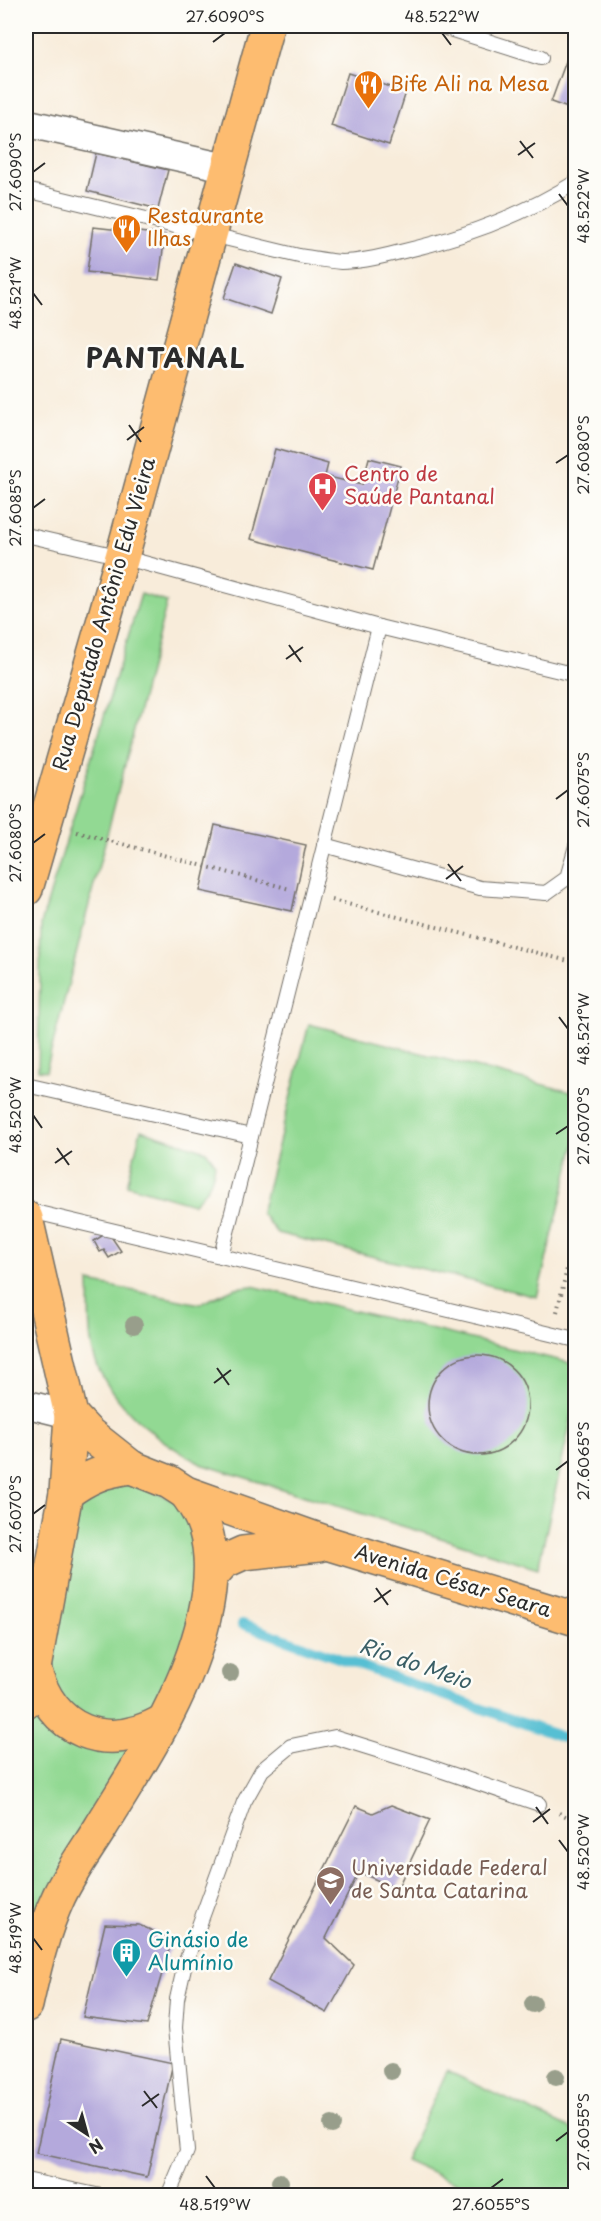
<svg xmlns="http://www.w3.org/2000/svg" width="601" height="2221" font-family="'Playpen Sans',sans-serif">
<style>
.green{fill:#92d993;stroke:#5e825f;stroke-width:1.5}
.lines{fill:none;stroke-linecap:round;stroke-linejoin:round}
.stream{stroke:#56bfd3;stroke-width:10}
.building{fill:#b4a9dc}
.service-casing{stroke:#736f68;stroke-width:16}
.minor-casing{stroke:#736f68;stroke-width:30}
.primary-casing{stroke:#736f68;stroke-width:36}
.path{stroke:#736f68;stroke-width:4;stroke-dasharray:1.5 4.5;stroke-linecap:butt}
.service{stroke:#fff;stroke-width:14}
.minor{stroke:#fff;stroke-width:27}
.primary{stroke:#fdbc70;stroke-width:33}
.tree{fill:#989e8b}
.ticks{fill:none;stroke:#2b2b2b;stroke-width:2}
.labels{text-anchor:middle;stroke-width:5;stroke-linejoin:round;paint-order:stroke}
.food-label{font-size:20px;fill:#c56008;stroke:#fdfcf7;text-anchor:start}
.health-label{font-size:20px;fill:#be3a42;stroke:#fdfcf7;text-anchor:start}
.street-label{font-size:20px;fill:#2b2b2b;stroke:#fdfcf7}
.education-label{font-size:20px;fill:#785e54;stroke:#fdfcf7;text-anchor:start}
.culture-label{font-size:20px;fill:#0d838f;stroke:#fdfcf7;text-anchor:start}
.water-label{font-size:21px;font-style:italic;fill:#3a5f66;stroke:#fdfcf7}
.district-label{font-size:26px;font-weight:bold;letter-spacing:1.5px;fill:#2b2b2b;stroke:#fdfcf7}
.neatline{fill:none;stroke:#2b2b2b;stroke-width:2}
.ticks-label{font-size:15px;text-anchor:middle;fill:#2b2b2b}
</style>
<rect width="100%" height="100%" fill="#fdfcf7"/>
<filter id="ink" filterUnits="userSpaceOnUse"><feTurbulence type="fractalNoise" baseFrequency=".0167" numOctaves="2"/><feDisplacementMap in="SourceGraphic" scale="12" xChannelSelector="R" yChannelSelector="G"/><feConvolveMatrix kernelMatrix="1 2 1 2 8 2 1 2 1" color-interpolation-filters="sRGB"/></filter>
<filter id="wash" filterUnits="userSpaceOnUse"><feTurbulence type="fractalNoise" baseFrequency=".008" numOctaves="4" result="noise"/><feDisplacementMap in="SourceGraphic" scale="24" xChannelSelector="R" yChannelSelector="G"/><feGaussianBlur stdDeviation="1.35" result="paint"/><feColorMatrix in="noise" values="0 0 0 0 0 0 0 0 0 0 0 0 0 0 0 0 0 1.4 0 .05"/><feComposite in="paint" operator="in"/></filter>
<g filter="url(#wash)">
<rect width="100%" height="100%" fill="#f8ecda"/>
<g class="green">
<path d="M141,594L167,602L46,1071L38,1070L41,924Z"/>
<path d="M309,1024L575,1093V1144L537,1297L277,1233L261,1213Z"/>
<path d="M141,1130L206,1151L215,1163C213,1182 207,1191 193,1204L127,1185Z"/>
<path d="M89,1282L200,1304L235,1288L252,1286L575,1364V1403L538,1568L201,1464C156,1440 98,1396 91,1342C88,1322 90,1301 89,1282Z"/>
<path d="M120,1475L191,1509L202,1584L158,1715L138,1728L79,1722L42,1670L70,1504Z"/>
<path d="M37,1699L50,1726L70,1743L104,1749L142,1741L26,1962V1733Z"/>
<path d="M447,2071L575,2131V2195H483L405,2160Z"/>
</g>
<g class="lines">
<path class="stream" d="M242,1624L576,1742"/>
</g>
<g id="blocks">
<g class="building">
<path d="M576,34V111L551,102Z"/>
<path d="M348,73L406,92L389,145L331,126Z"/>
<path d="M96,153L168,170L158,209L87,191Z"/>
<path d="M93,227L165,235L159,280L87,272Z"/>
<path d="M236,263L282,279L271,314L224,298Z"/>
<path d="M275,449L328,464L325,476L362,485L369,458L401,466L373,570L251,539Z"/>
<path d="M215,825L306,845L292,911L200,891Z"/>
<path d="M108,1232L121,1251L109,1258L104,1250L100,1252L94,1241Z"/>
<circle cx="478" cy="1405" r="50"/>
<path d="M391,1805L430,1820L397,1889L359,1872L326,1938L354,1965L327,2013L268,1981L356,1806L373,1813Z"/>
<path d="M105,1924L139,1925L172,1939L147,2025L83,2017Z"/>
<path d="M61,2039L173,2063L147,2177L36,2153Z"/>
</g>
</g>
</g>
<g filter="url(#ink)">
<use href="#blocks" fill-opacity="0" stroke="#736f68" stroke-width="1.5"/>
<g class="lines">
<defs>
<g id="service">
<path d="M440,26L541,58"/>
<path d="M26,190L299,256C313,258 327,261 341,262C360,262 381,257 400,252C461,238 522,216 576,182"/>
<path d="M26,535L122,557L379,627"/>
<path d="M324,845L480,888L546,893L567,878L576,846"/>
<path d="M26,1085L251,1136"/>
<path d="M26,1210L576,1340"/>
<path d="M221,1256L379,627L576,675"/>
<path d="M26,2180L101,2196"/>
<path d="M168,2196L187,2151L175,2028L177,1999L185,1964L244,1802L262,1770L291,1746L335,1737L428,1766L539,1804"/>
</g>
<g id="minor">
<path d="M26,123L228,168"/>
<path d="M26,1404L71,1415"/>
</g>
<g id="primary">
<path d="M26,889L122,557L267,26"/>
<path d="M26,1218L71,1415L66,1493L34,1668L26,1701"/>
<path d="M71,1415L88,1433L131,1467L169,1482L186,1493L330,1544L576,1619"/>
<path d="M66,1493C89,1476 103,1471 131,1467"/>
<path d="M211,1576L223,1562L243,1553L319,1545"/>
<path d="M34,1668C52,1732 105,1754 164,1721"/>
<path d="M26,2005C34,1969 43,1930 59,1896C70,1873 85,1852 99,1830C140,1763 186,1696 204,1618C211,1588 214,1558 205,1528C201,1515 194,1504 186,1493"/>
</g>
</defs>
<use href="#service" class="service-casing"/>
<use href="#minor" class="minor-casing"/>
<use href="#primary" class="primary-casing"/>
<g class="path">
<path d="M77,832L290,889"/>
<path d="M332,900L576,963"/>
<path d="M557,1312L576,1230"/>
<path d="M559,1813L576,1821"/>
</g>
<use href="#service" class="service"/>
<use href="#minor" class="minor"/>
<use href="#primary" class="primary"/>
</g>
<g class="tree">
<circle cx="134" cy="1325" r="9"/>
<circle cx="230" cy="1673" r="9"/>
<circle cx="533" cy="2004" r="9"/>
<circle cx="391" cy="2071" r="9"/>
<circle cx="556" cy="2077" r="9"/>
<circle cx="332" cy="2125" r="9"/>
<circle cx="280" cy="2182" r="9"/>
</g>
</g>
<path class="ticks" d="M442,33L451,45M213,42L225,33M520,141L533,158M518,155L535,143M33,172L45,163M559,194L568,206M33,293L42,305M129,425L141,442M127,440L144,427M556,463L568,455M33,508L45,499M289,645L301,662M286,659L303,647M556,799L568,790M33,843L45,834M448,864L461,881M446,879L463,866M559,1017L568,1029M33,1115L42,1128M556,1134L568,1126M57,1148L69,1165M55,1163L72,1151M217,1368L229,1385M214,1383L231,1370M556,1470L568,1461M33,1514L45,1505M376,1588L388,1605M374,1602L391,1590M536,1807L548,1824M533,1822L550,1809M559,1840L568,1852M33,1938L42,1950M144,2091L157,2108M142,2106L159,2094M556,2141L568,2132M206,2176L215,2188M491,2188L503,2179"/>
<defs>
<symbol id="restaurant-pin" viewBox="-11 -11 22 30"><path d="M0 17L-7.5 6A9.5 9.5 0 1 1 7.5 6Z" fill="#e8710a" stroke="#fdfcf7"/><path d="M-5-6h1v4h1v-4h1v4h1v-4h1v5L-1.5 .5V6h-2V.5L-5-1ZM5-6V6H3V1.5H1.5Q1.5-4 5-6Z" fill="#fff"/></symbol>
<symbol id="hospital-pin" viewBox="-11 -11 22 30"><path d="M0 17L-7.5 6A9.5 9.5 0 1 1 7.5 6Z" fill="#e0444e" stroke="#fdfcf7"/><path d="M-5-5h3v3.5h4V-5h3V5h-3V1.5h-4V5h-3Z" fill="#fff"/></symbol>
<symbol id="university-pin" viewBox="-11 -11 22 30"><path d="M0 17L-7.5 6A9.5 9.5 0 1 1 7.5 6Z" fill="#8d6e63" stroke="#fdfcf7"/><path d="M0-5L7-2L0 1L-7-2ZM-4 1L0 2.5L4 1V4Q0 6-4 4Z" fill="#fff"/></symbol>
<symbol id="building-pin" viewBox="-11 -11 22 30"><path d="M0 17L-7.5 6A9.5 9.5 0 1 1 7.5 6Z" fill="#0f9aa8" stroke="#fdfcf7"/><path d="M-4-6H4V6H1V3H-1V6H-4ZM-2.5-4.3h1.7v1.8h-1.7ZM.8-4.3h1.7v1.8H.8ZM-2.5-1h1.7V.8h-1.7ZM.8-1h1.7V.8H.8Z" fill="#fff"/></symbol>
</defs>
<g fill-rule="evenodd">
<use href="#restaurant-pin" x="352" y="68" width="33" height="45"/>
<use href="#restaurant-pin" x="110" y="212" width="33" height="45"/>
<use href="#hospital-pin" x="306" y="470" width="33" height="45"/>
<use href="#university-pin" x="314" y="1864" width="33" height="45"/>
<use href="#building-pin" x="110" y="1936" width="33" height="45"/>
</g>
<g class="labels">
<g class="food-label">
<text x="389" y="91">Bife Ali na Mesa</text>
<text x="147" y="223">Restaurante<tspan x="147" dy="23">Ilhas</tspan></text>
</g>
<g class="health-label">
<text x="344" y="481">Centro de<tspan x="344" dy="23">Saúde Pantanal</tspan></text>
</g>
<g class="street-label">
<text transform="translate(104 614) rotate(-74)" y="7">Rua Deputado Antônio Edu Vieira</text>
<text transform="translate(453 1581) rotate(17)" y="7">Avenida César Seara</text>
</g>
<g class="education-label">
<text x="351" y="1875">Universidade Federal<tspan x="351" dy="23">de Santa Catarina</tspan></text>
</g>
<g class="culture-label">
<text x="148" y="1947">Ginásio de<tspan x="148" dy="23">Alumínio</tspan></text>
</g>
<g class="water-label">
<text transform="translate(415 1664) rotate(19)" y="7">Rio do Meio</text>
</g>
<g class="district-label">
<text x="166" y="368">PANTANAL</text>
</g>
</g>
<rect width="601" height="2221" fill="none" stroke="#fdfcf7" stroke-width="66"/>
<g transform="translate(87 2134) rotate(144)" stroke="#fdfcf7" stroke-width="4.5" paint-order="stroke">
<path d="M0-4.5L10 22L0 15L-10 22Z" fill="#2b2b2b"/>
<text y="-9" font-size="16" font-weight="bold" text-anchor="middle" fill="#2b2b2b">N</text>
</g>
<rect x="33" y="33" width="535" height="2155" class="neatline"/>
<g class="ticks-label">
<text x="225" y="22">27.6090°S</text>
<text x="442" y="22">48.522°W</text>
<text transform="translate(16 172) rotate(-90)" y="5">27.6090°S</text>
<text transform="translate(584 206) rotate(-90)" y="5">48.522°W</text>
<text transform="translate(16 293) rotate(-90)" y="5">48.521°W</text>
<text transform="translate(584 455) rotate(-90)" y="5">27.6080°S</text>
<text transform="translate(16 508) rotate(-90)" y="5">27.6085°S</text>
<text transform="translate(584 790) rotate(-90)" y="5">27.6075°S</text>
<text transform="translate(16 843) rotate(-90)" y="5">27.6080°S</text>
<text transform="translate(584 1029) rotate(-90)" y="5">48.521°W</text>
<text transform="translate(16 1115) rotate(-90)" y="5">48.520°W</text>
<text transform="translate(584 1126) rotate(-90)" y="5">27.6070°S</text>
<text transform="translate(584 1461) rotate(-90)" y="5">27.6065°S</text>
<text transform="translate(16 1514) rotate(-90)" y="5">27.6070°S</text>
<text transform="translate(584 1852) rotate(-90)" y="5">48.520°W</text>
<text transform="translate(16 1938) rotate(-90)" y="5">48.519°W</text>
<text transform="translate(584 2132) rotate(-90)" y="5">27.6055°S</text>
<text x="215" y="2210">48.519°W</text>
<text x="491" y="2210">27.6055°S</text>
</g>
</svg>
